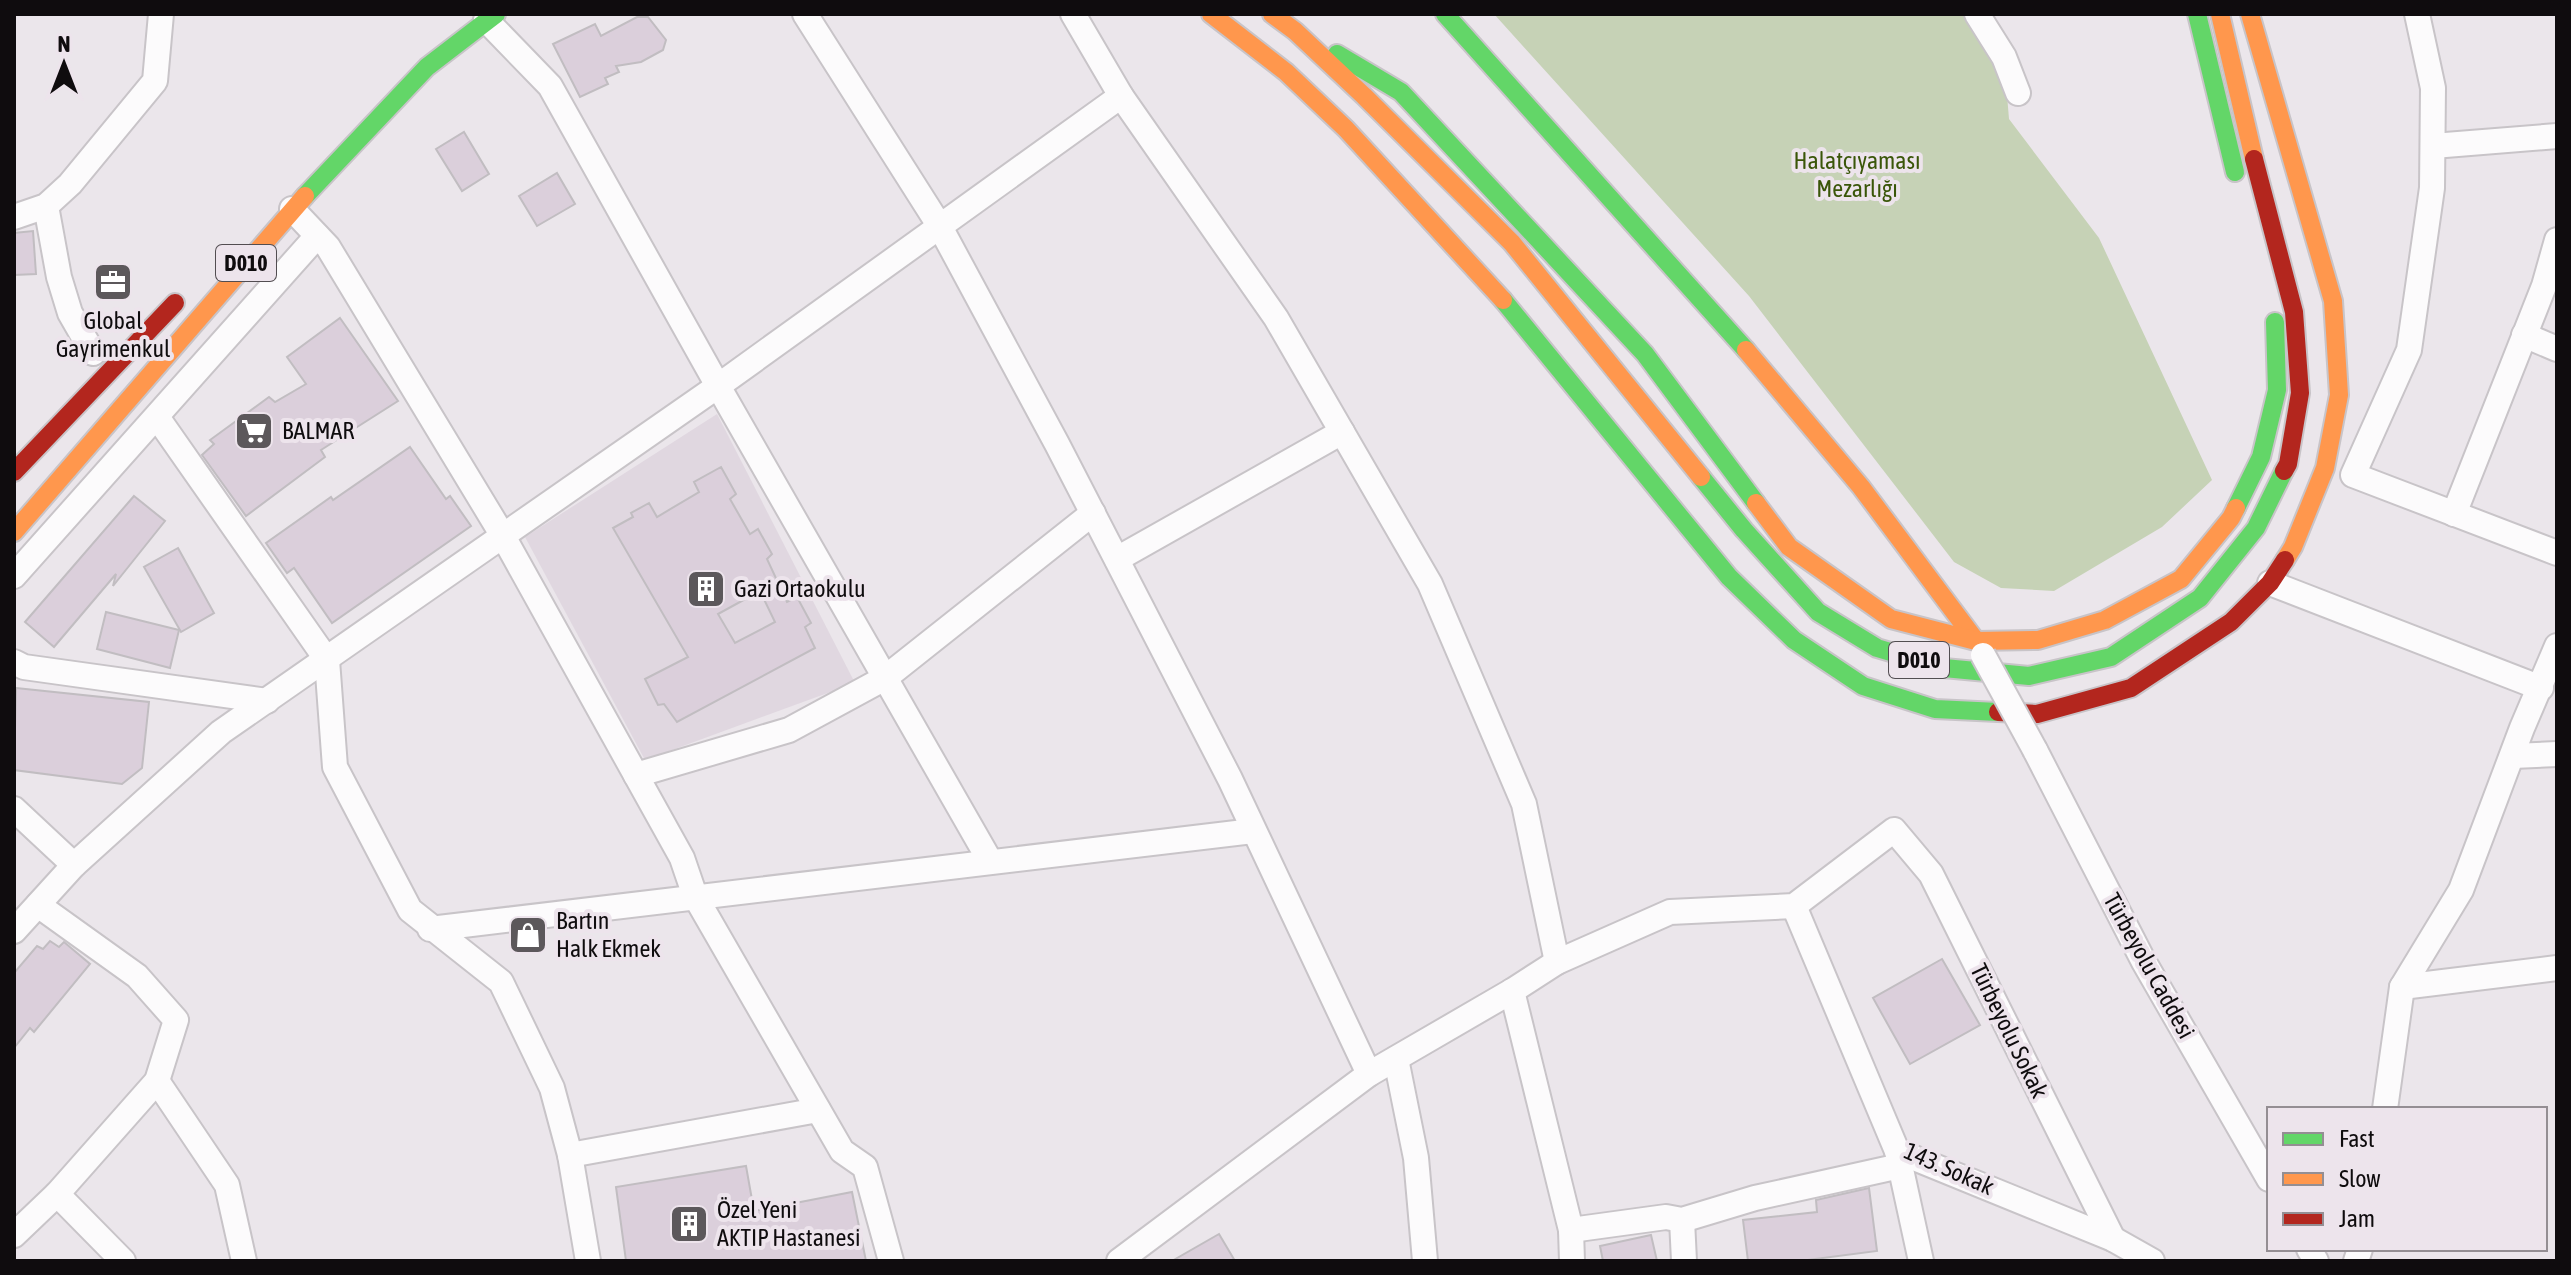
<svg xmlns="http://www.w3.org/2000/svg" width="2571" height="1275" font-family="'Asap Condensed',sans-serif">
<style>
.built{fill:#e0d7e0}
.green{fill:#c6d2b6}
.building{fill:#dbcfdb;stroke:#c1bdc1;stroke-width:2;fill-rule:evenodd}
.lines{fill:none;stroke-linecap:round;stroke-linejoin:round}
.street-casing{stroke:#c8c4c8;stroke-width:28}
.fast-casing{stroke:#c8c4c8;stroke-width:22}
.slow-casing{stroke:#c8c4c8;stroke-width:22}
.jam-casing{stroke:#c8c4c8;stroke-width:22}
.street{stroke:#fcfbfc;stroke-width:24}
.fast{stroke:#63d668;stroke-width:18}
.slow{stroke:#ff974d;stroke-width:18}
.jam{stroke:#b3261e;stroke-width:18}
.street-bridge-casing{stroke:#c8c4c8;stroke-width:28;stroke-linecap:butt}
.street-bridge{stroke:#fcfbfc;stroke-width:24}
.labels{text-anchor:middle;stroke-width:8;stroke-linejoin:round;paint-order:stroke}
.shield{fill:#ede4ec;stroke:#524d51;stroke-width:2}
.shield-label{font-size:22px;font-weight:bold;fill:#0f0c0e}
.park-label{font-size:24px;fill:#3a5609;stroke:#ede4ec}
.poi-label{font-size:24px;fill:#0f0c0e;stroke:#ede4ec;text-anchor:start}
.street-label{font-size:24px;fill:#0f0c0e;stroke:#ede4ec}
</style>
<rect width="100%" height="100%" fill="#ebe6eb"/>
<path class="built" d="M717,414L855,683L645,760L525,537Z"/>
<path class="green" d="M1494,14H1969L2005,71L2009,119L2099,238L2212,480L2162,527L2054,591L2001,588L1954,562L1749,296Z"/>
<g class="building">
<path d="M637,17H648L666,40L663,50L641,62L616,66L619,72L605,78L608,84L580,97L553,44L595,24L601,36Z"/>
<path d="M464,132L489,174L462,191L436,149Z"/>
<path d="M557,173L575,204L537,226L519,196Z"/>
<path d="M33,231L36,274L14,275V233Z"/>
<path d="M340,318L398,401L321,450L325,457L246,516L202,455L214,444L210,440L269,397L275,402L306,384L287,357Z"/>
<path d="M410,447L446,499L450,496L471,526L332,623L294,568L287,573L266,543L331,497L333,500Z"/>
<path d="M721,467L736,494L730,499L750,534L758,529L772,554L767,559L787,602L797,597L811,623L805,627L815,648L677,722L664,704L658,705L645,679L688,657L613,528L633,517L631,513L649,503L657,517L699,492L694,482ZM760,591L775,622L735,643L718,614Z"/>
<path d="M134,496L165,521L113,586L116,574L54,647L25,622Z"/>
<path d="M178,548L214,613L181,632L144,567Z"/>
<path d="M106,612L179,630L170,668L97,649Z"/>
<path d="M16,688L149,702L142,768L122,784L14,770Z"/>
<path d="M50,941L59,947L64,942L90,964L34,1032L30,1028L14,1048V973L37,946L43,949Z"/>
<path d="M1942,959L1980,1025L1910,1064L1873,998Z"/>
<path d="M746,1166L754,1211L852,1192L866,1261H626L616,1187Z"/>
<path d="M1869,1188L1877,1251L1800,1261H1748L1743,1220L1817,1212L1816,1200Z"/>
<path d="M1219,1234L1235,1261H1172Z"/>
<path d="M1651,1235L1657,1261H1603L1600,1246Z"/>
</g>
<g class="lines">
<defs>
<g id="street">
<path d="M805,14L939,225L1057,444L1230,779L1369,1074"/>
<path d="M1073,14L1121,96L1276,318L1430,584L1524,804L1557,962"/>
<path d="M1977,14L2004,57L2018,93"/>
<path d="M2417,14L2433,88L2432,188L2409,350L2353,475L2557,553"/>
<path d="M486,20L550,86L718,386L990,861"/>
<path d="M2433,146L2557,136"/>
<path d="M46,206L59,277L70,313L93,353"/>
<path d="M292,209L328,247L503,536L682,858L695,896L842,1151L865,1167L891,1261"/>
<path d="M14,217L46,206L70,184L155,81L161,14"/>
<path d="M2524,335L2557,349"/>
<path d="M157,417L327,660L335,767L410,910L501,982L552,1088L570,1155L588,1261"/>
<path d="M2454,514L2544,286L2557,240"/>
<path d="M1117,559L1342,432"/>
<path d="M14,576L317,236"/>
<path d="M2270,583L2541,688"/>
<path d="M14,662L24,667L267,701"/>
<path d="M2035,750L2144,962L2269,1179"/>
<path d="M2513,756L2557,754"/>
<path d="M636,775L789,730L885,678L1093,513"/>
<path d="M14,809L74,865"/>
<path d="M1794,906L1897,1151L1921,1261"/>
<path d="M430,929L1253,831"/>
<path d="M14,931L74,865L221,732L718,386L1121,96"/>
<path d="M2402,987L2557,968"/>
<path d="M1512,991L1571,1230L1572,1261"/>
<path d="M1396,1059L1416,1158L1425,1261"/>
<path d="M157,1081L227,1185L244,1261"/>
<path d="M2385,1109L2402,987L2461,890L2522,728L2557,646"/>
<path d="M1897,1151L2113,1239L2152,1261"/>
<path d="M570,1155L818,1110"/>
<path d="M57,1194L123,1261"/>
<path d="M1682,1220L1684,1261"/>
<path d="M1571,1230L1666,1217L1682,1220L1755,1198L1900,1166"/>
<path d="M14,1235L57,1194L157,1081L176,1020L137,976L38,905"/>
<path d="M2309,1249L2316,1261"/>
<path d="M1119,1261L1369,1074L1512,991L1557,962L1670,912L1794,906L1894,830L1931,874L2113,1239"/>
<path d="M2356,1261L2360,1249"/>
</g>
<g id="fast">
<path d="M1445,14L1746,350"/>
<path d="M2197,14L2235,172"/>
<path d="M1337,54L1401,92L1645,354L1756,503"/>
<path d="M305,196L427,67L496,14"/>
<path d="M1503,300L1729,577L1794,640L1863,686L1935,709L1998,712"/>
<path d="M1701,477L1744,530L1818,612L1877,648L1944,668L2029,676L2111,657L2200,598L2256,528L2284,471"/>
<path d="M2236,508L2261,457L2277,390L2275,322"/>
</g>
<g id="slow">
<path d="M1211,14L1286,72L1346,129L1503,300"/>
<path d="M1272,14L1295,31L1364,96L1512,243L1701,477"/>
<path d="M2220,14L2254,159"/>
<path d="M2250,14L2333,301L2339,395L2325,468L2293,547L2285,560"/>
<path d="M1746,350L1861,487L1976,641"/>
<path d="M1756,503L1789,547L1891,619L1976,641L2038,640L2105,620L2181,579L2231,518L2236,508"/>
<path d="M14,532L305,196"/>
</g>
<g id="jam">
<path d="M2254,159L2294,312L2300,393L2288,464L2284,471"/>
<path d="M14,472L175,303"/>
<path d="M1998,712L2037,714L2131,688L2231,622L2270,583L2285,560"/>
</g>
</defs>
<use href="#street" class="street-casing"/>
<use href="#fast" class="fast-casing"/>
<use href="#slow" class="slow-casing"/>
<use href="#jam" class="jam-casing"/>
<use href="#street" class="street"/>
<use href="#fast" class="fast"/>
<use href="#slow" class="slow"/>
<use href="#jam" class="jam"/>
<defs>
<path id="street-bridge" d="M1983,655L2035,750"/>
</defs>
<use href="#street-bridge" class="street-bridge-casing"/>
<use href="#street-bridge" class="street-bridge"/>
</g>
<defs>
<symbol id="office-square" viewBox="-11 -11 22 22"><rect x="-9" y="-9" width="18" height="18" rx="4" fill="#5c585b" stroke="#ede4ec"/><path d="M-6-3h4V-5.5h4V-3h4V5H-6ZM-1-4.5V-3h2v-1.5ZM-6 0V1H6V0Z" fill="#fff"/></symbol>
<symbol id="supermarket-square" viewBox="-11 -11 22 22"><rect x="-9" y="-9" width="18" height="18" rx="4" fill="#5c585b" stroke="#ede4ec"/><path d="M-6-5.5h2.5l.6 2H6L4.5 2H-2.5L-4.4-4H-6ZM-1.5 3.2a1.3 1.3 0 1 0 .1 0ZM3 3.2a1.3 1.3 0 1 0 .1 0Z" fill="#fff"/></symbol>
<symbol id="building-square" viewBox="-11 -11 22 22"><rect x="-9" y="-9" width="18" height="18" rx="4" fill="#5c585b" stroke="#ede4ec"/><path d="M-4-6H4V6H1V3H-1V6H-4ZM-2.5-4.3h1.7v1.8h-1.7ZM.8-4.3h1.7v1.8H.8ZM-2.5-1h1.7V.8h-1.7ZM.8-1h1.7V.8H.8Z" fill="#fff"/></symbol>
<symbol id="shop-square" viewBox="-11 -11 22 22"><rect x="-9" y="-9" width="18" height="18" rx="4" fill="#5c585b" stroke="#ede4ec"/><path d="M-5-2.5h2.3a2.7 3.5 0 0 1 5.4 0H5L5.5 6h-11ZM-1.5-2.5h3a1.5 2.3 0 0 0-3 0Z" fill="#fff"/></symbol>
</defs>
<g fill-rule="evenodd">
<use href="#office-square" x="91" y="260" width="44" height="44"/>
<use href="#supermarket-square" x="232" y="409" width="44" height="44"/>
<use href="#building-square" x="684" y="567" width="44" height="44"/>
<use href="#shop-square" x="506" y="913" width="44" height="44"/>
<use href="#building-square" x="667" y="1202" width="44" height="44"/>
</g>
<g class="labels">
<g class="shield">
<rect x="216" y="245" width="60" height="36" rx="6"/>
<rect x="1889" y="642" width="60" height="36" rx="6"/>
</g>
<g class="shield-label">
<text x="246" y="271">D010</text>
<text x="1919" y="668">D010</text>
</g>
<g class="park-label">
<text x="1857" y="169">Halatçıyaması<tspan x="1857" dy="28">Mezarlığı</tspan></text>
</g>
<g class="poi-label">
<text x="113" y="329" text-anchor="middle">Global<tspan x="113" dy="28">Gayrimenkul</tspan></text>
<text x="282" y="439">BALMAR</text>
<text x="734" y="597">Gazi Ortaokulu</text>
<text x="556" y="929">Bartın<tspan x="556" dy="28">Halk Ekmek</tspan></text>
<text x="717" y="1218">Özel Yeni<tspan x="717" dy="28">AKTIP Hastanesi</tspan></text>
</g>
<g class="street-label">
<text transform="translate(2149 966) rotate(61)" y="8">Türbeyolu Caddesi</text>
<text transform="translate(2009 1031) rotate(64)" y="8">Türbeyolu Sokak</text>
<text transform="translate(1949 1169) rotate(24)" y="8">143. Sokak</text>
</g>
</g>
<rect width="2571" height="1275" fill="none" stroke="#0f0c0e" stroke-width="32"/>
<rect x="2267" y="1107" width="280" height="144" fill="#ede4ec" stroke="#948e93" stroke-width="2"/>
<rect x="2283" y="1133" width="40" height="12" fill="#63d668" stroke="#948e93" stroke-width="2"/>
<text x="2339" y="1147" font-size="24" fill="#0f0c0e">Fast</text>
<rect x="2283" y="1173" width="40" height="12" fill="#ff974d" stroke="#948e93" stroke-width="2"/>
<text x="2339" y="1187" font-size="24" fill="#0f0c0e">Slow</text>
<rect x="2283" y="1213" width="40" height="12" fill="#b3261e" stroke="#948e93" stroke-width="2"/>
<text x="2339" y="1227" font-size="24" fill="#0f0c0e">Jam</text>
<g transform="translate(64 64)" stroke="#ede4ec" stroke-width="6" paint-order="stroke">
<path d="M0-6L14 30L0 20L-14 30Z" fill="#0f0c0e"/>
<text y="-12" font-size="22" font-weight="bold" text-anchor="middle" fill="#0f0c0e">N</text>
</g>
</svg>
